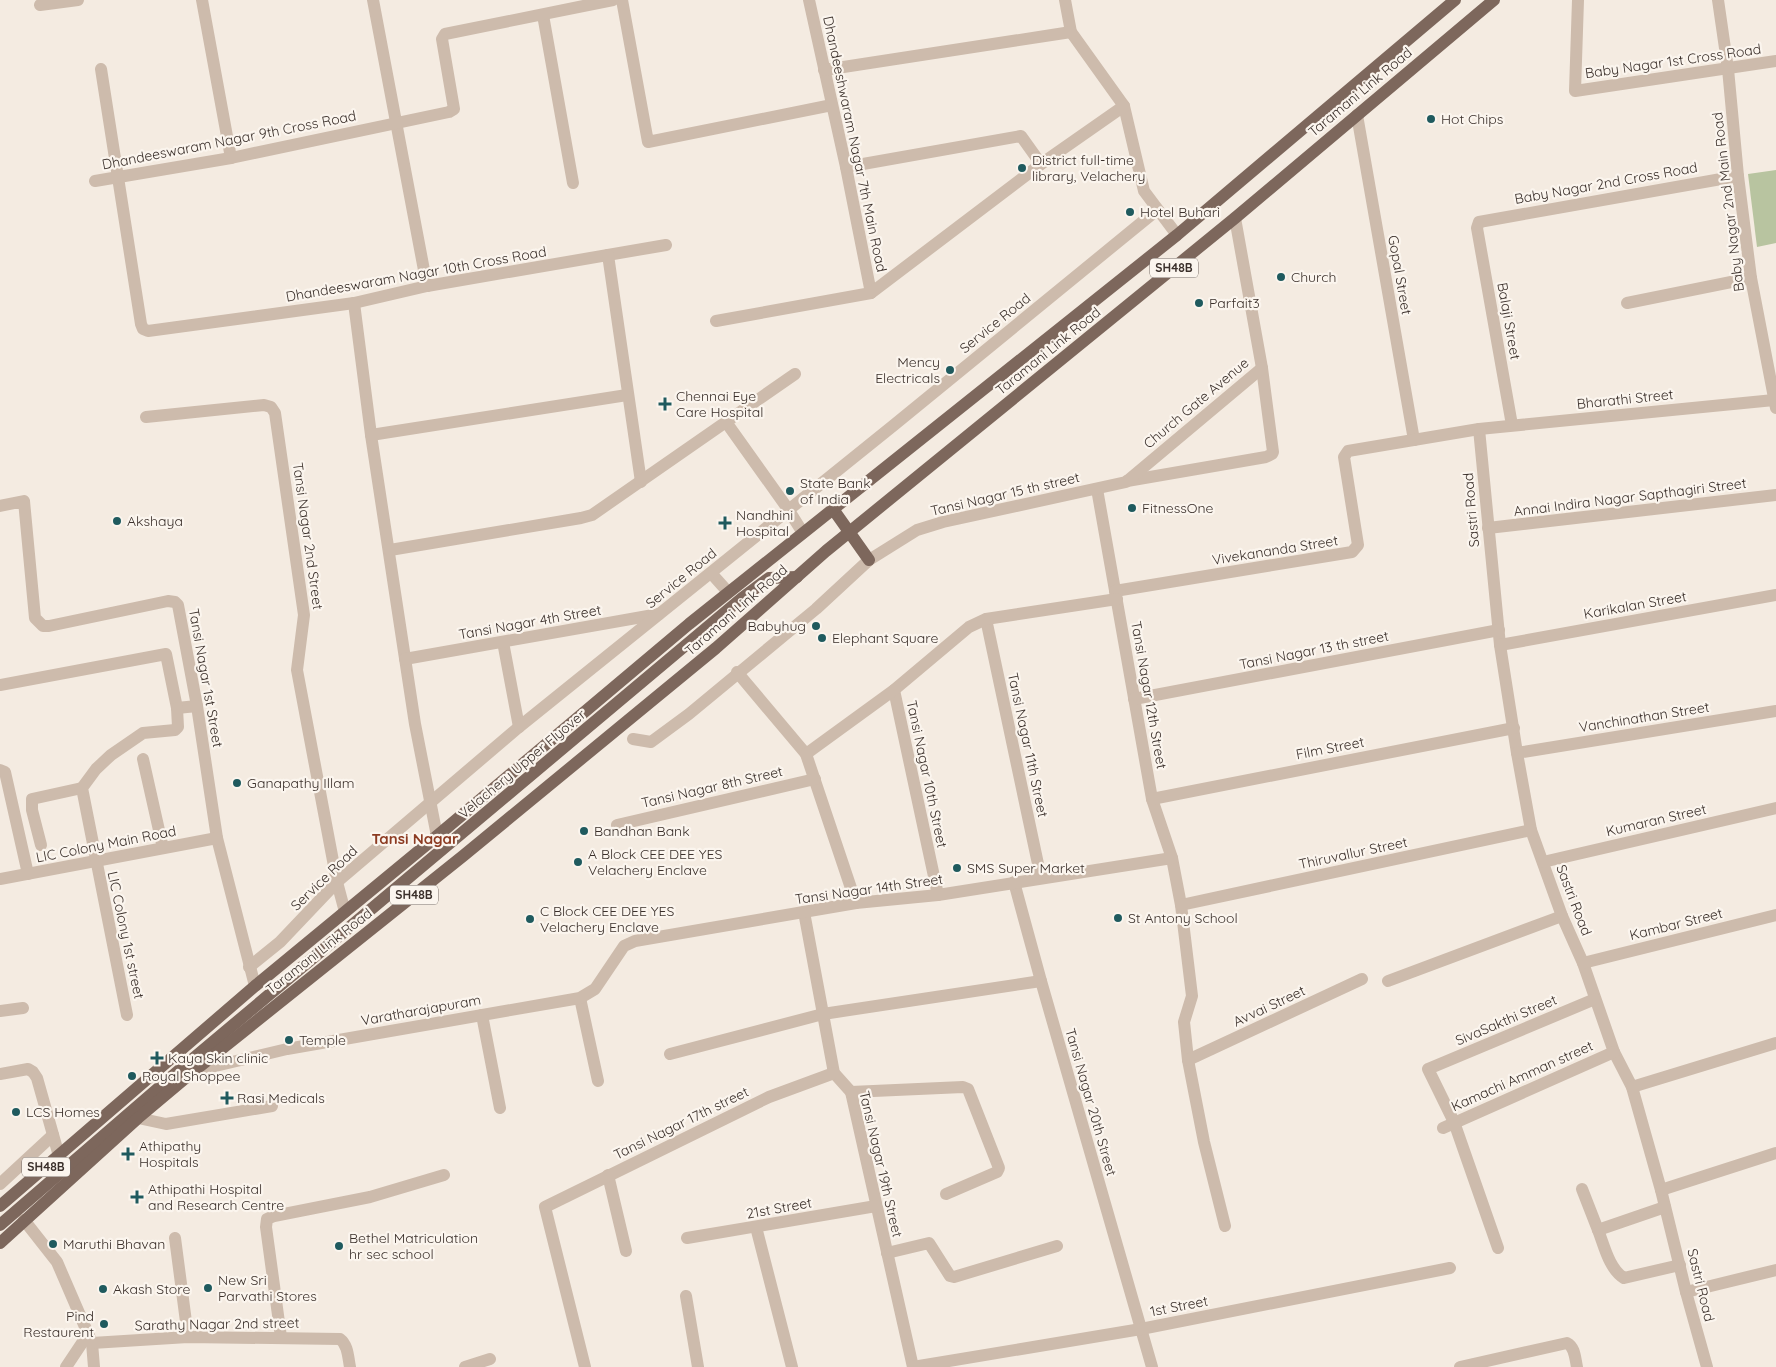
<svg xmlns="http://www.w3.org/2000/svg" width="1776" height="1367" font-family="Quicksand,sans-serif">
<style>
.green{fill:#b8c4a0}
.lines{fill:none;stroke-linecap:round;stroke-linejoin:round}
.street{stroke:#cdbbac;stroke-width:12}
.primary{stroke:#7d675c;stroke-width:12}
.poi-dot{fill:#1f5a5e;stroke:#fbf5ee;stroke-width:2}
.labels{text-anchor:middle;stroke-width:4.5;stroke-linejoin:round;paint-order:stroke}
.shield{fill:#fbf5ee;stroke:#756b66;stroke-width:1}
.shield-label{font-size:12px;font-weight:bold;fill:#3b302b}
.street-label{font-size:14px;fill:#3b302b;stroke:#fbf5ee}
.poi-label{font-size:14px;fill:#3b302b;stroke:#fbf5ee;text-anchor:start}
.neighbourhood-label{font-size:15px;font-weight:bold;fill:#8c3b22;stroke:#fbf5ee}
</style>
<rect width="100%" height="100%" fill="#f4ebe1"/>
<path class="green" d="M1776,170V243L1757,247L1748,174Z"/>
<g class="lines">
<g class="street">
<path d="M202,0L231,158"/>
<path d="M373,0L427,286"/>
<path d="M622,0L648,142L832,105"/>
<path d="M809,0L846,167L871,293"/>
<path d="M1065,0L1071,32L1124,106L1144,191L1177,235"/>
<path d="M1578,0L1575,91L1776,61"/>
<path d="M1718,0L1728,69L1738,176L1751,278L1776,408"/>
<path d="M40,5L78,0"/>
<path d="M543,15L573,183"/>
<path d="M101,69L141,324L143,329L148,331L354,303L427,286L666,245"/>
<path d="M824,70L1071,32"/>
<path d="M1357,115L1414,440"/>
<path d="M846,167L1021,136L1041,164"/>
<path d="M95,181L231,158L449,112L454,109L442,39L445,34L613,0"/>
<path d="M608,255L641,482"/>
<path d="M354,303L371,435L415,724L437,836"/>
<path d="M1627,303L1751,278"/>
<path d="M716,321L871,293L1041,164L1124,106"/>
<path d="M146,417L264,405L271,407L275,413L304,615L297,670L337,882L345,912"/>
<path d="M726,422L788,509L803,533"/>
<path d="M1512,425L1477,228L1479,222L1738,176"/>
<path d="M1479,429L1500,645L1517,753L1531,830L1562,916L1583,963L1614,1052L1632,1087L1661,1190L1686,1292L1707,1367"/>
<path d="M371,435L627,395"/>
<path d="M1127,481L1266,457L1272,454L1273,452L1262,368L1235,218"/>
<path d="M1097,489L1152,799L1172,858L1181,905L1192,996L1184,1022L1188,1060L1204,1142L1225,1226"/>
<path d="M0,506L24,501L35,618L43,626H49L168,601L175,602L178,605L197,706L217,838L255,986"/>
<path d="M1488,528L1776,495"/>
<path d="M390,550L581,518L592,515L795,374"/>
<path d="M711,573L728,592"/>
<path d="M1115,591L1352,552L1358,545L1344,457L1348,451L1479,429L1774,400"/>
<path d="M986,619L1041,878"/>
<path d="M503,642L519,727"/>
<path d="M1500,645L1776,595"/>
<path d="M405,659L659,614"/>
<path d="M737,672L806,754L856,903"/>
<path d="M0,685L166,654L177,708L197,706"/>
<path d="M894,690L938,895"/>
<path d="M1134,699L1499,630"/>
<path d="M633,739L651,742L689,714L816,609L869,560L917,530L943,522L1126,482L1262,368"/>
<path d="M1517,753L1776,711"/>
<path d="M806,754L894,690L969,627L986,619L1117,599"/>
<path d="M143,759L163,848"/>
<path d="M0,770L5,772L28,874"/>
<path d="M1152,799L1514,728"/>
<path d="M617,825L815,779"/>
<path d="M41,845L32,810V799L82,788"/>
<path d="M1543,862L1776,808"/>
<path d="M0,879L217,838"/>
<path d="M1014,882L1041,981L1152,1367"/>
<path d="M1181,905L1531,830"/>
<path d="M804,912L834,1073L851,1092L913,1367"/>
<path d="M1583,963L1776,915"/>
<path d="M249,967L280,942L337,882L519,727L894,425L1157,210"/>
<path d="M1388,981L1562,916"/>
<path d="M580,998L598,1081"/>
<path d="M0,1011L23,1008"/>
<path d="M127,1015L82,788L96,769L111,755L143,733L175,730L178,727L177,708"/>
<path d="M482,1015L500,1108"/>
<path d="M670,1054L823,1014L1041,981"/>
<path d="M1188,1060L1362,979"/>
<path d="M194,1071L287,1049L580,998L595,989L624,946L635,941L856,903L938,895L1172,858"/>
<path d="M0,1074L28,1069L33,1072L37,1078L59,1156"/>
<path d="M1632,1087L1776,1043"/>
<path d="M851,1092L963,1087L968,1089L999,1168L997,1172L946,1194"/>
<path d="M138,1118L166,1124L272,1106"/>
<path d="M1443,1128L1614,1052"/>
<path d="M608,1175L626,1251"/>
<path d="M0,1184L53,1135"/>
<path d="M1582,1189L1598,1230"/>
<path d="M1661,1190L1776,1153"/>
<path d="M1665,1207L1598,1230C1604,1245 1609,1269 1624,1278L1680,1265"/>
<path d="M24,1220L57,1262L92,1343L94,1367"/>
<path d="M756,1227L792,1367"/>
<path d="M175,1238L188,1337"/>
<path d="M687,1238L876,1206"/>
<path d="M1498,1248L1454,1122L1428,1069L1595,999"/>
<path d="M887,1253L929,1243L950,1276L954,1277L1057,1246"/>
<path d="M1686,1292L1776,1270"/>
<path d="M686,1296L698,1367"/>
<path d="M281,1337L266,1227L267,1219L274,1216L370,1197L444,1175"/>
<path d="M92,1343L188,1337L340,1339C348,1345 348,1357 350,1367"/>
<path d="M66,1367L88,1334"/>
<path d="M465,1367L490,1359"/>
<path d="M585,1367L545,1207L769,1097L834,1073"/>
<path d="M913,1367L1141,1329L1450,1268"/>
<path d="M1460,1367L1567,1343C1575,1347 1575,1358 1577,1367"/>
</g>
<g class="primary">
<path d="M833,509L869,560"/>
<path d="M0,1206L255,986L437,836L689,624L1177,235L1455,0"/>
<path d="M0,1225L177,1072L742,598L769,578L797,577"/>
<path d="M0,1243L138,1118L194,1071L463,856L716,648L826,551L1235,218L1494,0"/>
</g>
</g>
<g class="poi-dot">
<circle cx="1431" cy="119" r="5"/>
<circle cx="1022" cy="168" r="5"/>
<circle cx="1130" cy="212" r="5"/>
<circle cx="1281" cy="277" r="5"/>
<circle cx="1199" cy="303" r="5"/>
<circle cx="950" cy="370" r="5"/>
<path d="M662.5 396.5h5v5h5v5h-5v5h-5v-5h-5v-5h5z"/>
<circle cx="790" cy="491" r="5"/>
<circle cx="1132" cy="508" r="5"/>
<circle cx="117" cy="521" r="5"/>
<path d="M722.5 515.5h5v5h5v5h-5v5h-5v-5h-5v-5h5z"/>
<circle cx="816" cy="626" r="5"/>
<circle cx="822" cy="638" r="5"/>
<circle cx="237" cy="783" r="5"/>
<circle cx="584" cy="831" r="5"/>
<circle cx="578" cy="862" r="5"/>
<circle cx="957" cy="868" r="5"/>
<circle cx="1118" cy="918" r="5"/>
<circle cx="530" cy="919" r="5"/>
<circle cx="289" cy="1040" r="5"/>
<path d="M154.5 1050.5h5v5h5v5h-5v5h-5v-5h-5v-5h5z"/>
<circle cx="132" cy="1076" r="5"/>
<path d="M224.5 1090.5h5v5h5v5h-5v5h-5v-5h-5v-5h5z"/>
<circle cx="16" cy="1112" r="5"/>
<path d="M125.5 1146.5h5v5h5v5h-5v5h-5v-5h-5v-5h5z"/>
<path d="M134.5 1189.5h5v5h5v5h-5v5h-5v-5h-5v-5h5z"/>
<circle cx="53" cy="1244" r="5"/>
<circle cx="339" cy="1246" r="5"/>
<circle cx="208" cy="1288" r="5"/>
<circle cx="103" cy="1289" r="5"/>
<circle cx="104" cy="1324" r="5"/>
</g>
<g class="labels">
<g class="shield">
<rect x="1150" y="258.5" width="48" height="19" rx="4"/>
<rect x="390" y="885.5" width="48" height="19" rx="4"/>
<rect x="22" y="1157.5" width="48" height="19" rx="4"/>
</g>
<g class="shield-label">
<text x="1174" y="272">SH48B</text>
<text x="414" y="899">SH48B</text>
<text x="46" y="1171">SH48B</text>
</g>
<g class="street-label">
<text transform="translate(1673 61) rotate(-8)" y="5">Baby Nagar 1st Cross Road</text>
<text transform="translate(1360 92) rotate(-40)" y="5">Taramani Link Road</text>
<text transform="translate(229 140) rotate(-11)" y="5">Dhandeeswaram Nagar 9th Cross Road</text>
<text transform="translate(855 144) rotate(78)" y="5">Dhandeeshwaram Nagar 7th Main Road</text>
<text transform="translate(1606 183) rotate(-10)" y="5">Baby Nagar 2nd Cross Road</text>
<text transform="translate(1728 202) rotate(-97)" y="5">Baby Nagar 2nd Main Road</text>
<text transform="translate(416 274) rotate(-10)" y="5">Dhandeeswaram Nagar 10th Cross Road</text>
<text transform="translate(1400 275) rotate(80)" y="5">Gopal Street</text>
<text transform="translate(1509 321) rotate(80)" y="5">Balaji Street</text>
<text transform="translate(995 323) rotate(-39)" y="5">Service Road</text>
<text transform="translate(1048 351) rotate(-39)" y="5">Taramani Link Road</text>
<text transform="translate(1625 399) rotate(-6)" y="5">Bharathi Street</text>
<text transform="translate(1196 403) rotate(-40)" y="5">Church Gate Avenue</text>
<text transform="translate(1005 494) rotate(-13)" y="5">Tansi Nagar 15 th street</text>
<text transform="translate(1630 497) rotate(-7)" y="5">Annai Indira Nagar Sapthagiri Street</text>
<text transform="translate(1471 510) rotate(-95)" y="5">Sastri Road</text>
<text transform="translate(308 536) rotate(82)" y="5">Tansi Nagar 2nd Street</text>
<text transform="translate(1275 550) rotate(-9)" y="5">Vivekananda Street</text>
<text transform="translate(681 578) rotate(-39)" y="5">Service Road</text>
<text transform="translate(1635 605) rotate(-10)" y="5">Karikalan Street</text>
<text transform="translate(736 610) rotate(-41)" y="5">Taramani Link Road</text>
<text transform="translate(530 622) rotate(-10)" y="5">Tansi Nagar 4th Street</text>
<text transform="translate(1314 650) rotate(-11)" y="5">Tansi Nagar 13 th street</text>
<text transform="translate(206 678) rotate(80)" y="5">Tansi Nagar 1st Street</text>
<text transform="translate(1149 695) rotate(80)" y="5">Tansi Nagar 12th Street</text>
<text transform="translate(1644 717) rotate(-9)" y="5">Vanchinathan Street</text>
<text transform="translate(1028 745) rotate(78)" y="5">Tansi Nagar 11th Street</text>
<text transform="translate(1330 748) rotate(-11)" y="5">Film Street</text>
<text transform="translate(522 764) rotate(-40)" y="5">Velachery Upper Flyover</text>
<text transform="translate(927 774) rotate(78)" y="5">Tansi Nagar 10th Street</text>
<text transform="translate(712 787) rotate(-13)" y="5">Tansi Nagar 8th Street</text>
<text transform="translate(1656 820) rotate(-13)" y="5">Kumaran Street</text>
<text transform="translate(106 844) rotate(-11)" y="5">LIC Colony Main Road</text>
<text transform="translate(1353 853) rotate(-12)" y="5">Thiruvallur Street</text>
<text transform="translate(324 878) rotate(-44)" y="5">Service Road</text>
<text transform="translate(869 889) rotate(-8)" y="5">Tansi Nagar 14th Street</text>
<text transform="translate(1574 900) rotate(69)" y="5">Sastri Road</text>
<text transform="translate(1676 924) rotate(-14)" y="5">Kambar Street</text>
<text transform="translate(126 935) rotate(78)" y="5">LIC Colony 1st street</text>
<text transform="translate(319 951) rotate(-38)" y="5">Taramani Link Road</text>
<text transform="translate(1269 1006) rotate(-25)" y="5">Avvai Street</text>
<text transform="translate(421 1010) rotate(-10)" y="5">Varatharajapuram</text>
<text transform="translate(1506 1020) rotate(-23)" y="5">SivaSakthi Street</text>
<text transform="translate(1522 1076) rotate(-24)" y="5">Kamachi Amman street</text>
<text transform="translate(1091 1102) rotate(74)" y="5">Tansi Nagar 20th Street</text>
<text transform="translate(681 1123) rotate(-26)" y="5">Tansi Nagar 17th street</text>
<text transform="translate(881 1164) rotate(77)" y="5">Tansi Nagar 19th Street</text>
<text transform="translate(779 1208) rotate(-10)" y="5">21st Street</text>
<text transform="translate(1701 1285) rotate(76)" y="5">Sastri Road</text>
<text transform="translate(1179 1306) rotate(-11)" y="5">1st Street</text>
<text transform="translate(217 1324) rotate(-1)" y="5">Sarathy Nagar 2nd street</text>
</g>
<g class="poi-label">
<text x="1441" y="124">Hot Chips</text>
<text x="1032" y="165">District full-time<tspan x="1032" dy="16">library, Velachery</tspan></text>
<text x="1140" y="217">Hotel Buhari</text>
<text x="1291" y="282">Church</text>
<text x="1209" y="308">Parfait3</text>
<text x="940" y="367" text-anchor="end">Mency<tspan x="940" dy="16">Electricals</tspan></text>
<text x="676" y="401">Chennai Eye<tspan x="676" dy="16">Care Hospital</tspan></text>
<text x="800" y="488">State Bank<tspan x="800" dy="16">of India</tspan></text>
<text x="1142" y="513">FitnessOne</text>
<text x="736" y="520">Nandhini<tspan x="736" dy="16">Hospital</tspan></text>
<text x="127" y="526">Akshaya</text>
<text x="806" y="631" text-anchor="end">Babyhug</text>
<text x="832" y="643">Elephant Square</text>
<text x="247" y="788">Ganapathy Illam</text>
<text x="594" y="836">Bandhan Bank</text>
<text x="588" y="859">A Block CEE DEE YES<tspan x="588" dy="16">Velachery Enclave</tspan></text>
<text x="967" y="873">SMS Super Market</text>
<text x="540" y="916">C Block CEE DEE YES<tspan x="540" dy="16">Velachery Enclave</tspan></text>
<text x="1128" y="923">St Antony School</text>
<text x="299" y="1045">Temple</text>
<text x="168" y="1063">Kaya Skin clinic</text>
<text x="142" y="1081">Royal Shoppee</text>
<text x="237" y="1103">Rasi Medicals</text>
<text x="26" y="1117">LCS Homes</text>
<text x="139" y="1151">Athipathy<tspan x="139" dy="16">Hospitals</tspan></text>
<text x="148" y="1194">Athipathi Hospital<tspan x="148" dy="16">and Research Centre</tspan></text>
<text x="349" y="1243">Bethel Matriculation<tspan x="349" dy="16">hr sec school</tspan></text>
<text x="63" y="1249">Maruthi Bhavan</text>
<text x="218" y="1285">New Sri<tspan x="218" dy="16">Parvathi Stores</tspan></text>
<text x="113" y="1294">Akash Store</text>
<text x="94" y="1321" text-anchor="end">Pind<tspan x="94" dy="16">Restaurent</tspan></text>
</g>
<g class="neighbourhood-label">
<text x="415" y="844">Tansi Nagar</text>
</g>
</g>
</svg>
